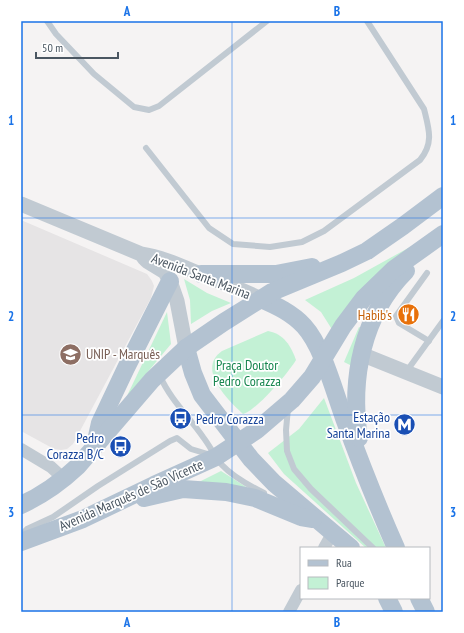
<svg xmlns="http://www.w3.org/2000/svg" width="464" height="633" font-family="'PT Sans Narrow',sans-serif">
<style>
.education{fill:#e6e4e5}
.green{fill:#c3f1d5}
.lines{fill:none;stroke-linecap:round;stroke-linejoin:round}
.service{stroke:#c1cad2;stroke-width:6}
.minor{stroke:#c1cad2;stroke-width:12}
.tertiary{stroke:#c1cad2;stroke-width:15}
.primary{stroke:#b3c2d1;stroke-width:18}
.grid{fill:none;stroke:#1a73e8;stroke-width:1;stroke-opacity:0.55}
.labels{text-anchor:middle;stroke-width:3.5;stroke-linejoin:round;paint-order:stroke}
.street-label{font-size:14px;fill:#4a5661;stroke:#fff}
.food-label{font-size:14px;fill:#c56008;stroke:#fff;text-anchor:end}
.education-label{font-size:14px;fill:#785e54;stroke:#fff;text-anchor:start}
.park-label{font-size:14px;fill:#17864f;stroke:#fff}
.transit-label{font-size:14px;fill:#164399;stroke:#fff;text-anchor:end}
.neatline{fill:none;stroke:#1a73e8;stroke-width:1.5}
.grid-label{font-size:13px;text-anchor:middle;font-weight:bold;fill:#1a73e8}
</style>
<rect width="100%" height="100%" fill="#f5f3f3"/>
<path class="education" d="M21,220L147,274L152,281L154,286L151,298L73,444L67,449L61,450L54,449L21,431Z"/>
<g class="green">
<path d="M410,247L333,331L321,312L305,300L354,278Z"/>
<path d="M184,279L207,293L231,303L212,311L191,324L190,300Z"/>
<path d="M167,312L171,344L126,398Z"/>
<path d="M359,327L364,329L352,366L344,362Z"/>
<path d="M268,331C284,334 291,346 296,360C289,372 255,412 243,414C228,400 196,369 222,351Z"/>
<path d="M324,398L356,483L386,548H366L284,474L268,453L299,429Z"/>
<path d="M221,471L254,492L197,483Z"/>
</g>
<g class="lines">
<g class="service">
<path d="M47,21L56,34L94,74L134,107L149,110L159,106L267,21"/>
<path d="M146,148L209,228L233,244L270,247L302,242L324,231L420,160C434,143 429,129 424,109L367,21"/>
<path d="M427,273L396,316L399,323L429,341"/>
<path d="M406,372L443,321"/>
<path d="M160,376C170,399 189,417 203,437C210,446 215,457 222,465C233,477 250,486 264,493"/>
<path d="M288,408L286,430L287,451L294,469L311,489L373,548"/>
<path d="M21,535L27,529L53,517L98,486L170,441L177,438L191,449L211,455"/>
</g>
<g class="minor">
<path d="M21,449L51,467L64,479"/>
<path d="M324,548L333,532"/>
<path d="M289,612L301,590"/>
</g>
<g class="tertiary">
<path d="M21,204L141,254C162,257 181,266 200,274C221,282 241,289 261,299"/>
<path d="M144,258L147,261L165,272L170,281L177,301L186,348"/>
<path d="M361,354L443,387"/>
</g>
<g class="primary">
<path d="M201,274H276L312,267"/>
<path d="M261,299C277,306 292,313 304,326C323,347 334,391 344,418C360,462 377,505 396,548"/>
<path d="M186,348L193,373L202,395L251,459L274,483L351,548"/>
<path d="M359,438C350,379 362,315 406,271"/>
<path d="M96,441L100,423L126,368L170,281"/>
<path d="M144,498L183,489L226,492L255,498L301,517L313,519"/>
<path d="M21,505C43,495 61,482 78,466L152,380L186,348L224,322L272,292L342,263L367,251L403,226L443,196"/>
<path d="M21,542L83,519L154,485L216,457L257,430L292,400L312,377L343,326L364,298L394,269L443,234"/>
<path d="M387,598L394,612"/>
<path d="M419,598L426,612"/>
</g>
</g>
<path class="grid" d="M232,21V612M21,218H443M21,415H443"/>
<defs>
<symbol id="restaurant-disc" viewBox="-11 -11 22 22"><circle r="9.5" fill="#e8710a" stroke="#fff"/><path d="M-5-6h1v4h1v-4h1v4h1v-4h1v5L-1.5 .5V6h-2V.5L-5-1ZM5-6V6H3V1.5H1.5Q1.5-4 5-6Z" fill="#fff"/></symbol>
<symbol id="university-disc" viewBox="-11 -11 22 22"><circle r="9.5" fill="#8d6e63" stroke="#fff"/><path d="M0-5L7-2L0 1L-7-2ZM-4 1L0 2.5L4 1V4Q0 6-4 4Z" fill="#fff"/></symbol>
<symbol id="bus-disc" viewBox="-11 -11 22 22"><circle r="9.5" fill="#1a4fb4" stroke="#fff"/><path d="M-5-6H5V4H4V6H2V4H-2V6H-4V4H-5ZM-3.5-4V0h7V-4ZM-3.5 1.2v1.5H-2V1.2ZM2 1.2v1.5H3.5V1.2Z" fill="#fff"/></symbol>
<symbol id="metro-disc" viewBox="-11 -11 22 22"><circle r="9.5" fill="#1a4fb4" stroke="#fff"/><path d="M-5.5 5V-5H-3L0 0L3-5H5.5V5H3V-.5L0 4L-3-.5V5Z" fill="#fff"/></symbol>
</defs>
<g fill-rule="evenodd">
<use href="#restaurant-disc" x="396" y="302" width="25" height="25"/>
<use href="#university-disc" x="58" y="342" width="25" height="25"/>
<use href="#bus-disc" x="168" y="406" width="25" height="25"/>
<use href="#metro-disc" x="392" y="412" width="25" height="25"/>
<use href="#bus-disc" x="108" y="434" width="25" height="25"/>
</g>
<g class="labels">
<g class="street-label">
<text transform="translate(201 276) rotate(21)" y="5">Avenida Santa Marina</text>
<text transform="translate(131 495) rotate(-24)" y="5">Avenida Marquês de São Vicente</text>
</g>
<g class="food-label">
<text x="392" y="320">Habib's</text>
</g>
<g class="education-label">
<text x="86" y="359">UNIP - Marquês</text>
</g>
<g class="park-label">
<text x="247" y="370">Praça Doutor<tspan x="247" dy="16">Pedro Corazza</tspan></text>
</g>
<g class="transit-label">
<text x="390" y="422">Estação<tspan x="390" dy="16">Santa Marina</tspan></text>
<text x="196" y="424" text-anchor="start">Pedro Corazza</text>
<text x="104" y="443">Pedro<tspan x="104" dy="16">Corazza B/C</tspan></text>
</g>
</g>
<rect width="464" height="633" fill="none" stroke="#ffffff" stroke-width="44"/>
<rect x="300" y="547" width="130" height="52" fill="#ffffff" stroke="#b7bbc0"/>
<rect x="308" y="560" width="20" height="6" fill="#b3c2d1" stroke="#b7bbc0"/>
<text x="336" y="567" font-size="12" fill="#4a5661">Rua</text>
<rect x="308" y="577" width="20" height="12" fill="#c3f1d5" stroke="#b7bbc0"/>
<text x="336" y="587" font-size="12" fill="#4a5661">Parque</text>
<path d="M36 52v6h82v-6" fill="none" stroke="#4a5661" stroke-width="2"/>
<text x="42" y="52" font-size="12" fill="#4a5661" stroke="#ffffff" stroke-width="3" paint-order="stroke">50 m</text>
<rect x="22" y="22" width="420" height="589" class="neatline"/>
<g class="grid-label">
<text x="127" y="16">A</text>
<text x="337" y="16">B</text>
<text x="11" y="125">1</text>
<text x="453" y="125">1</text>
<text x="11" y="321">2</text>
<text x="453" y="321">2</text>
<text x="11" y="517">3</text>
<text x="453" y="517">3</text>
<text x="127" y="627">A</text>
<text x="337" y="627">B</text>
</g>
</svg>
